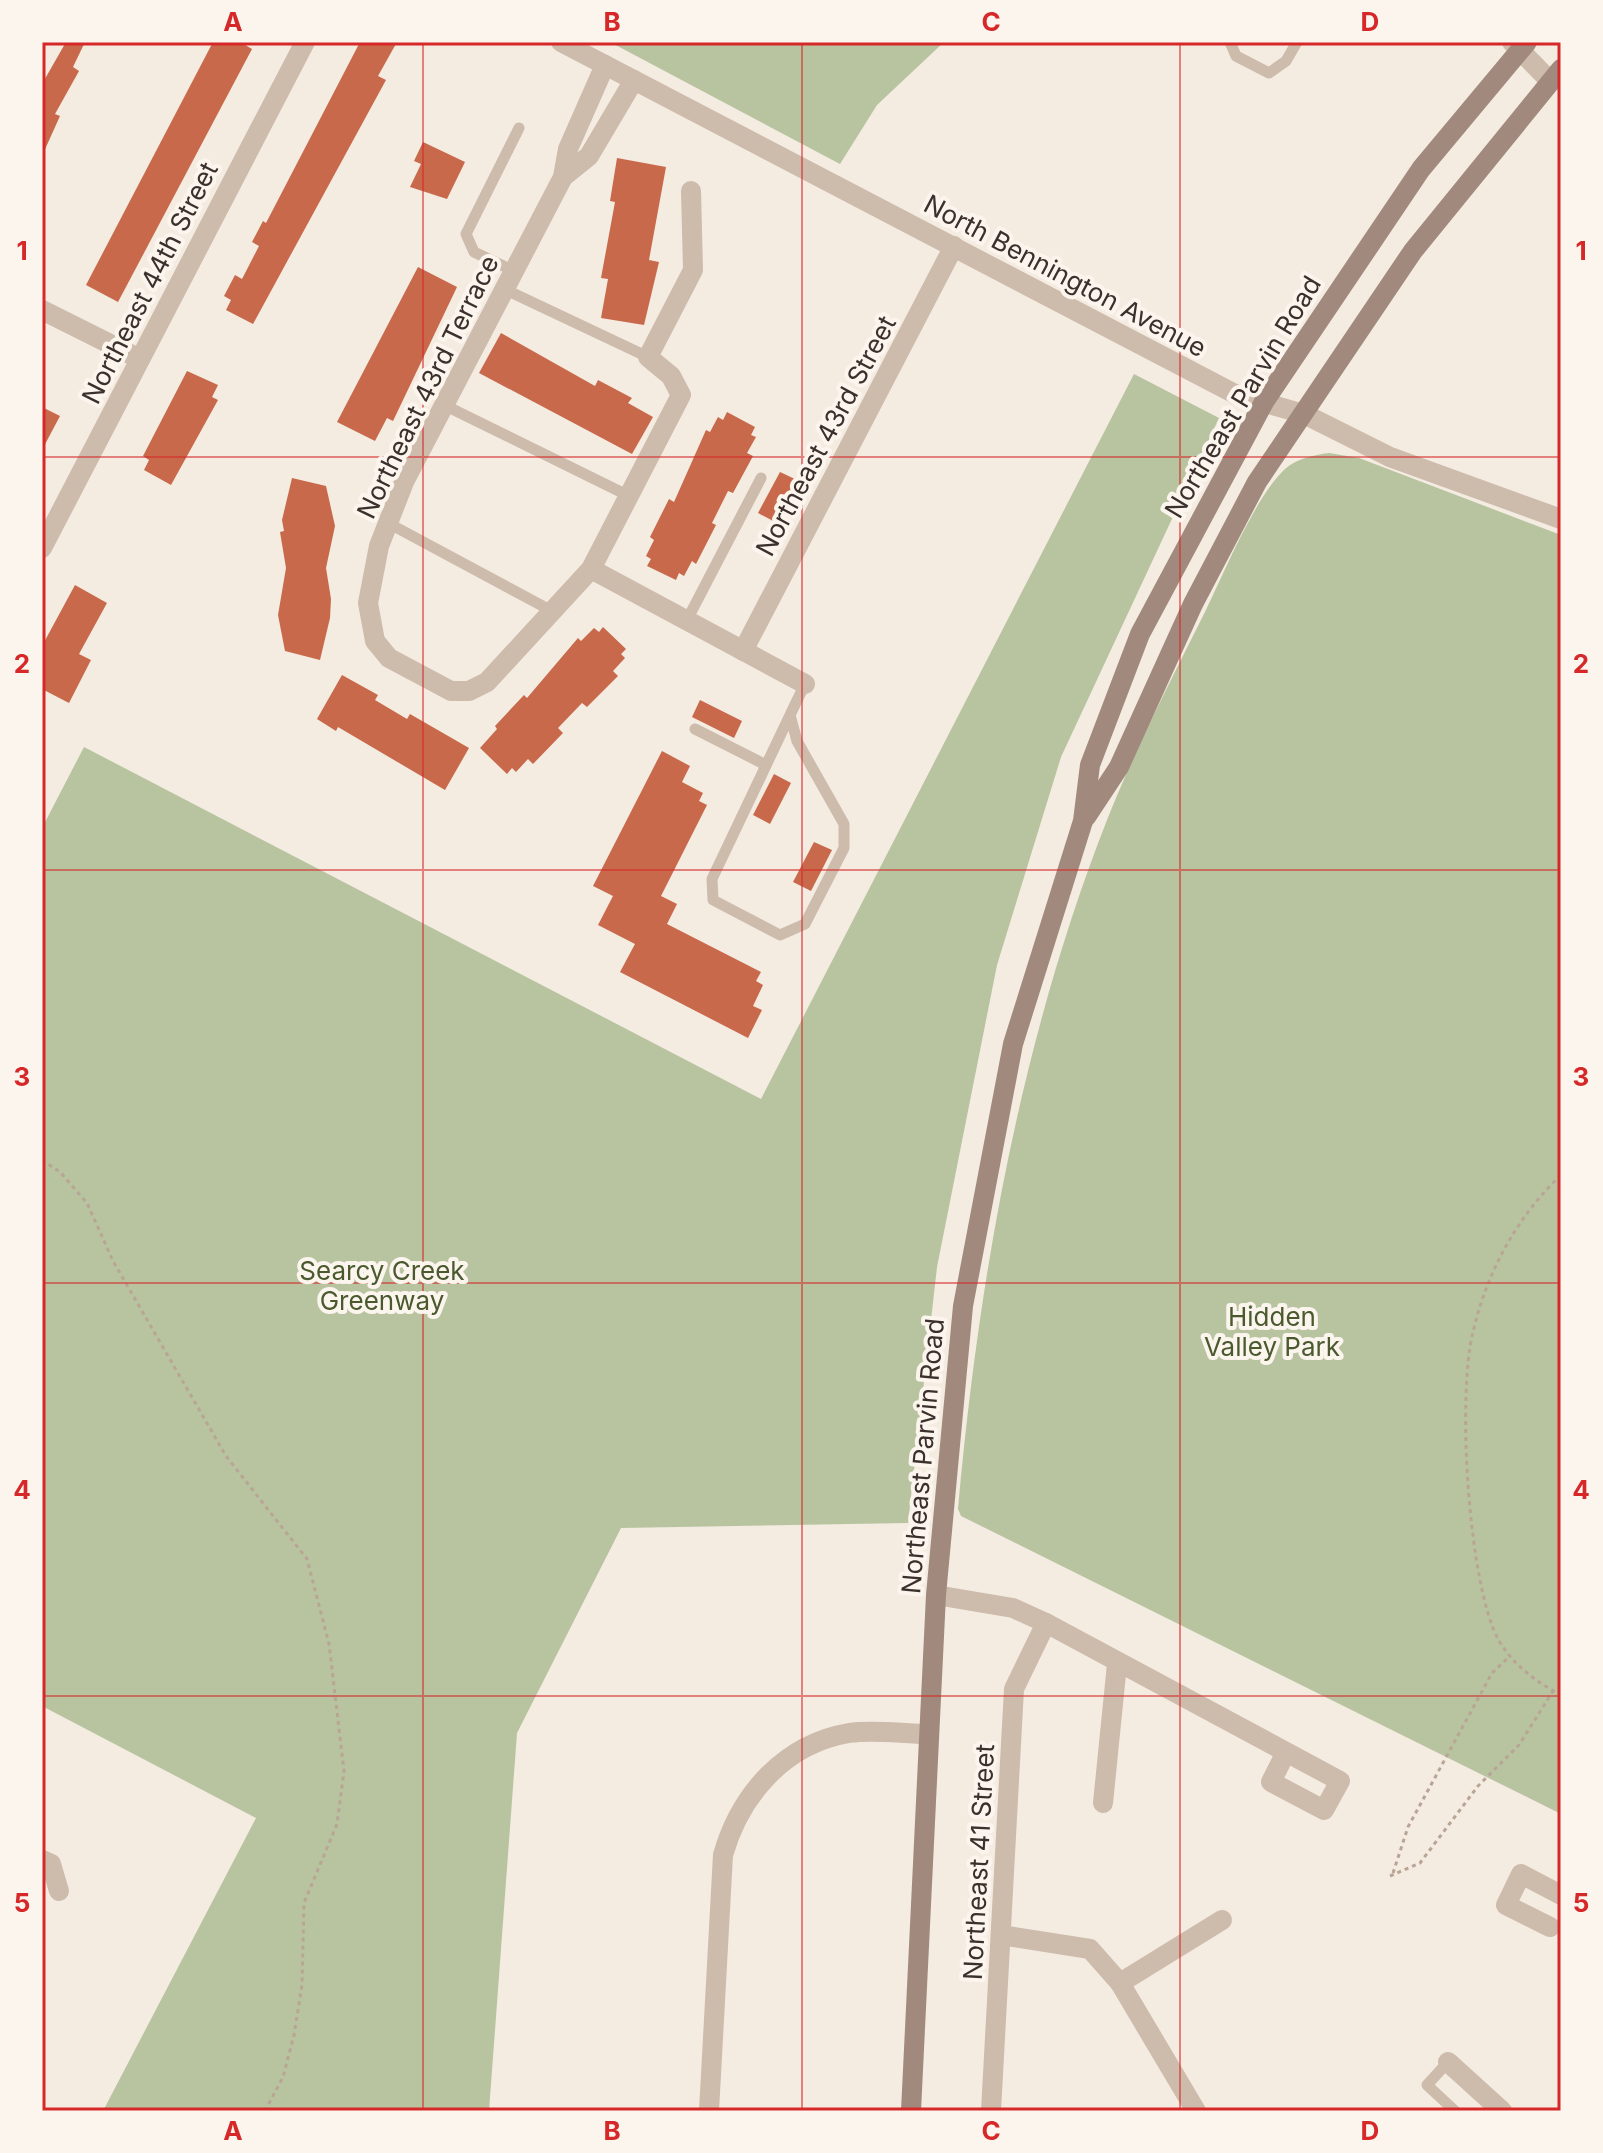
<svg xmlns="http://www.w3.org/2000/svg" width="1603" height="2153" font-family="Inter,sans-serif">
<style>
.green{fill:#b8c4a0}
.building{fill:#c8694b}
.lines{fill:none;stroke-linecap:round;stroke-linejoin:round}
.path{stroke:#b9a596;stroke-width:3;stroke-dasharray:4 4;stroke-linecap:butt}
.lane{stroke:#cdbbac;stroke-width:11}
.street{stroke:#cdbbac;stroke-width:20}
.secondary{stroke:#a18a7d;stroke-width:20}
.grid{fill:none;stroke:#d62828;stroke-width:2;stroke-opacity:0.55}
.labels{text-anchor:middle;stroke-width:8;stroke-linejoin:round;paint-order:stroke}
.street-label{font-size:26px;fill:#3b302b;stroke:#fbf5ee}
.park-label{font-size:26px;fill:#4a5a2e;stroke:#fbf5ee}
.neatline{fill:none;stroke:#d62828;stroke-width:3}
.grid-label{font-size:26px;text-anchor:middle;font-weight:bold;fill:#d62828}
</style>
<rect width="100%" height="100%" fill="#f4ebe1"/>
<g class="green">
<path d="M610,42H944L877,105L840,164Z"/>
<path d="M1134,374L1219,418L1061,757L997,965L937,1267L908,1523L621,1528L517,1733L489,2111H103L256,1818L42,1706V828L84,747L761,1099Z"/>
<path d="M1329,453L1359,458L1561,535V1814L961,1516L958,1509C979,1275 1021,1039 1107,820C1135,749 1171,680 1205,612C1224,573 1255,497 1285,469C1296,459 1314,455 1329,453Z"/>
</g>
<g class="building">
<path d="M66,42H85L73,67L79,71L55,114L60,116L42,156V84Z"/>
<path d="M213,42H240L252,49L118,302L86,285Z"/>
<path d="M360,42H397L378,76L386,80L253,324L226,310L231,300L224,296L235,275L242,279L259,246L252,242L263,221L266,223Z"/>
<path d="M423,142L465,162L447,199L410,187L421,164L414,161Z"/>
<path d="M617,158L666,167L649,260L659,262L644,325L601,318L608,279L601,278L615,202L610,201Z"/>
<path d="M418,267L457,287L393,421L387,418L375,441L337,422Z"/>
<path d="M501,333L595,386L598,380L632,398L628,403L653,417L632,454L479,373Z"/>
<path d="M187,371L218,385L212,397L218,400L171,485L144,470L149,460L143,456Z"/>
<path d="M42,407L60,416L42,450Z"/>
<path d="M727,412L755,427L751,435L756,437L747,453L753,456L733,493L728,491L712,523L716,525L696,564L692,561L684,576L679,573L676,580L647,566L651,559L646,556L654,540L650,537L669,499L674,502L706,430L710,432L718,417L723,420Z"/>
<path d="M780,472L797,480L775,522L758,513Z"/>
<path d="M292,478L326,486L335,526L326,568L331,599L330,618L320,660L285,651L278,615L286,568L280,532L284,531L282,520Z"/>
<path d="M75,585L107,603L79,654L91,660L69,703L42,689V646Z"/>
<path d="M603,627L626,649L621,654L625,658L613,671L618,676L587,707L582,703L558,728L563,733L533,764L528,759L516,772L512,768L507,774L480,748L497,729L495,726L524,695L527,698L578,638L581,641L594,628L599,632Z"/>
<path d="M342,675L378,695L375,700L407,719L410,714L469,748L445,790L338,727L336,731L317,719Z"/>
<path d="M700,700L742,721L734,738L692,717Z"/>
<path d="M662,751L690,766L682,782L703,793L699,801L707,805L661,896L677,904L667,924L761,972L756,981L763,985L753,1006L762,1010L748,1038L620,972L635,944L598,925L613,896L593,886Z"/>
<path d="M774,774L791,783L770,824L753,815Z"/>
<path d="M814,842L832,850L811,891L793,882Z"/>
</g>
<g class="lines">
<g class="path">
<path d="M42,1160L60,1172L87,1203L113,1261L226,1456L307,1559L329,1644L344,1771L337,1824L304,1903L302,1985L294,2035L283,2077L265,2111"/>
<path d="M1561,1175C1516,1218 1487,1272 1473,1332C1457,1395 1468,1582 1498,1639C1512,1664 1536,1682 1561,1695"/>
<path d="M1393,1873L1408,1827L1492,1673L1510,1656"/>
<path d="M1390,1876L1420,1863L1478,1786L1519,1745L1553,1691"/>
</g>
<g class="lane">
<path d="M1230,42L1236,56L1269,73L1286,61L1297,42"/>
<path d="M514,271L474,252L466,234L519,128"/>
<path d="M504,289L648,357"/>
<path d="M444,405L629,496"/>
<path d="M388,523L552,611"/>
<path d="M687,620L761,478"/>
<path d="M790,715L712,879L713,900L780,935L805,924L844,848V824L797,741L790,715L805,684"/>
<path d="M695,729L766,765"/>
<path d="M1448,2062L1427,2085L1455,2111"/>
</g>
<g class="street">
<path d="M561,42L1237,395L1304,414L1390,457L1561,519"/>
<path d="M1512,42L1550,81"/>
<path d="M605,65L568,149L563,177L404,482L379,546L368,603L375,641L389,658L451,691H469L487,682L591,569L681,395L671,376L648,357L693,270L691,191"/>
<path d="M563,177L589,156L634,80"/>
<path d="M42,310L140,359"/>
<path d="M42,548L305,42"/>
<path d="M591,569L805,684"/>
<path d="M743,651L954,246"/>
<path d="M936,1595L1013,1608L1046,1623L1340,1781L1324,1810L1271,1782L1286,1752"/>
<path d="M1103,1803L1117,1664"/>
<path d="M42,1860L51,1864L59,1891"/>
<path d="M1550,1927L1506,1905L1521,1874L1561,1895"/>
<path d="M1001,1935L1090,1949L1120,1983L1196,2111"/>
<path d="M1120,1983L1222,1920"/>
<path d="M1448,2062L1502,2111"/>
<path d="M709,2111L723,1855C740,1795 784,1744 849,1733C874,1729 903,1734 929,1734"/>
<path d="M991,2111L1014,1689L1046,1623"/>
</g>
<g class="secondary">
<path d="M1086,817L1119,767L1193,604L1257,482L1413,251L1561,69"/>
<path d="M911,2111L936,1595L963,1306L1013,1044L1083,821L1090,765L1140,634L1264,402L1421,169L1527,42"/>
</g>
</g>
<path class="grid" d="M423,42V2111M802,42V2111M1180,42V2111M42,457H1561M42,870H1561M42,1283H1561M42,1696H1561"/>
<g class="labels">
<g class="street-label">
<text transform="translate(1065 276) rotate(28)" y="9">North Bennington Avenue</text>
<text transform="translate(150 283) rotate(-63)" y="9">Northeast 44th Street</text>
<text transform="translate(428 387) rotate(-64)" y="9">Northeast 43rd Terrace</text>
<text transform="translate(1243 397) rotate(-59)" y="9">Northeast Parvin Road</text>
<text transform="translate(826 436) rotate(-62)" y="9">Northeast 43rd Street</text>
<text transform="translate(923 1456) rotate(-85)" y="9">Northeast Parvin Road</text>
<text transform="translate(979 1862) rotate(-87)" y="9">Northeast 41 Street</text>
</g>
<g class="park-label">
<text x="382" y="1280">Searcy Creek<tspan x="382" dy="30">Greenway</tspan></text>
<text x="1272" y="1326">Hidden<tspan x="1272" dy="30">Valley Park</tspan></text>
</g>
</g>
<rect width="1603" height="2153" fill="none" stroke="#fbf5ee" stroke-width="88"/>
<rect x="44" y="44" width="1515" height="2065" class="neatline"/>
<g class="grid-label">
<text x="233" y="31">A</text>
<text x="612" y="31">B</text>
<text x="991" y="31">C</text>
<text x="1370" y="31">D</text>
<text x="22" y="260">1</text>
<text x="1581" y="260">1</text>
<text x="22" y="673">2</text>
<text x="1581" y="673">2</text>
<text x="22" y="1086">3</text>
<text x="1581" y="1086">3</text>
<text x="22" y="1499">4</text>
<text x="1581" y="1499">4</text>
<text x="22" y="1912">5</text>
<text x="1581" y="1912">5</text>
<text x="233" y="2140">A</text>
<text x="612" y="2140">B</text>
<text x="991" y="2140">C</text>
<text x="1370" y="2140">D</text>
</g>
</svg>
